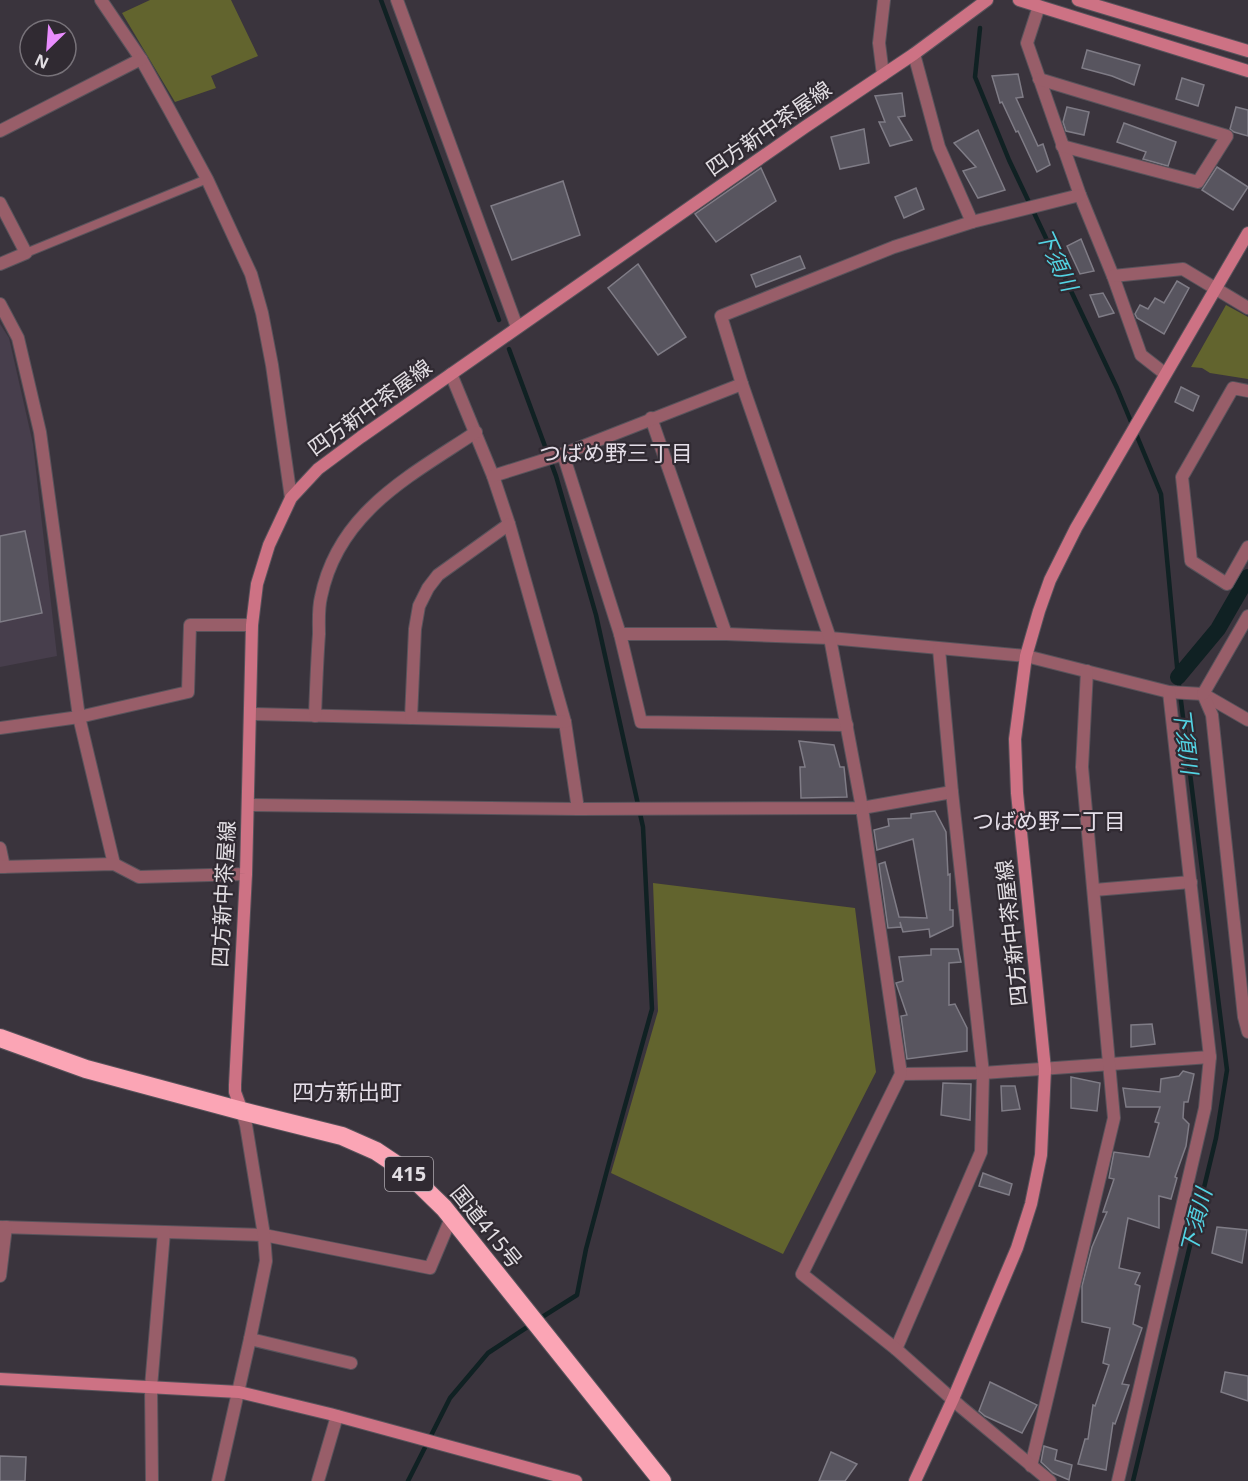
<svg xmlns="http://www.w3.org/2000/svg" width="1248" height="1481" font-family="'Noto Sans','Noto Sans JP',sans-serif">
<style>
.built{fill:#473e4c}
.green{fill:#62642e}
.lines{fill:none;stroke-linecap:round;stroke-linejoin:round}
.stream{stroke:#102123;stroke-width:4.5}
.canal{stroke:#102123;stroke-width:16}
.building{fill:#58555f;stroke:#7f7c86;stroke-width:1.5}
.lane-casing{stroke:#58535b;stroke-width:10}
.street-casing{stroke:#58535b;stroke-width:14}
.secondary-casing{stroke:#58535b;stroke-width:14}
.highway-casing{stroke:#58535b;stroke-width:20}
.lane{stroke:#985e69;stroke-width:8}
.street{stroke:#985e69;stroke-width:12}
.secondary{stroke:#cd7284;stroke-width:12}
.highway{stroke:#fba5b5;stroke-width:18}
.labels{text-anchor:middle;stroke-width:4.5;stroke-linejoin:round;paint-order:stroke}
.shield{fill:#302a32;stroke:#ada8ae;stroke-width:1.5}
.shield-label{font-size:20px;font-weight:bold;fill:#e2dee3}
.street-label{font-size:21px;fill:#e2dee3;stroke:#302a32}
.water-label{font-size:22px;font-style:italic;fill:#53d3e3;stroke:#302a32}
.neighbourhood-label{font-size:22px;fill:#e4dee8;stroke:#302a32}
</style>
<rect width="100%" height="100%" fill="#3a343d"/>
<path class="built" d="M0,324L9,338L33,444L57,656L0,667Z"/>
<g class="green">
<path d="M150,0H231L258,56L211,76L216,88L175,102L122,13Z"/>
<path d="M1226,305L1248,317V379L1210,373L1202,368L1191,367Z"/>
<path d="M653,883L855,908L876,1072L783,1254L611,1173L658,1011Z"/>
</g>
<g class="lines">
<g class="stream">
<path d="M381,0L499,320"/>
<path d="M980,28L975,77L1009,160L1117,388L1161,494L1178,677L1227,1070L1216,1138L1133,1481"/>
<path d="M509,349L556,476L596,615L643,827L652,1009L609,1163L586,1249L577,1295L539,1319"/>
<path d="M408,1481L450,1398L488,1353L532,1324"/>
</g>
<path class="canal" d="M1178,677L1218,629L1248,577"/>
</g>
<g class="building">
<path d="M1087,50L1140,65L1134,85L1112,76L1082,68Z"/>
<path d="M1018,74L1023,97L1016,98L1038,146L1043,144L1050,165L1037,172L1018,131L1016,132L1002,102L1000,103L992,76Z"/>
<path d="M1182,78L1204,85L1198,106L1176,99Z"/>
<path d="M902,93L905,116L898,117L912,140L890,146L879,122H885L875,96Z"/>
<path d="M1067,107L1089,112L1084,135L1066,131L1063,122Z"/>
<path d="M1236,107L1248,110V136L1234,132L1230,129Z"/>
<path d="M1124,123L1176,142L1168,166L1143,159L1146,152L1117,142Z"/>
<path d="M864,129L869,163L840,169L831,137Z"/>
<path d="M978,130L1005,190L978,198L963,171L976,167L954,143Z"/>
<path d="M1217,167L1248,187L1233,210L1202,190Z"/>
<path d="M761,168L776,201L716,242L695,214Z"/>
<path d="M563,181L580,235L512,260L491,206Z"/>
<path d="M916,188L924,209L904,218L895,197Z"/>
<path d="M1081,239L1094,271L1080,274L1067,246Z"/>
<path d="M800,256L805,268L756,287L751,275Z"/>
<path d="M638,264L686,337L658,355L608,288Z"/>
<path d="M1177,281L1189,288L1164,334L1137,318L1135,314L1140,305L1148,309L1155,298L1164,303Z"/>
<path d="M1103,293L1114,313L1099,317L1090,295Z"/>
<path d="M1181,387L1199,396L1193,411L1175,402Z"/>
<path d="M25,531L42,613L0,622V536Z"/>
<path d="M799,741L834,745L840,767H844L847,797L801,798L800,767H805Z"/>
<path d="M935,811L946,832L948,875L950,874V910H953V926L930,937L929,929L903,932L900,922L901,927L888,928L879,864L885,862L899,917L927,918L913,839L877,850L874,830L889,826L888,819L911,818V814Z"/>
<path d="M931,949H958L961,962L949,963V1005L955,1004L967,1028V1051L907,1059L901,1016L907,1015L896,983L903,981L899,957L931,955Z"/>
<path d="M1152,1024L1155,1044L1131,1047V1025Z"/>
<path d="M1183,1071L1194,1074L1188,1102H1184L1183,1118L1189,1124L1186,1146L1175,1177L1177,1178L1171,1199L1159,1196V1228L1128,1218L1119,1268L1140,1273L1135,1284L1140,1286L1133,1324L1142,1328L1122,1384L1129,1385L1115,1424L1113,1423L1106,1470L1078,1464L1085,1439H1088L1093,1405L1095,1406L1109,1365L1103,1363L1110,1328L1082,1322V1286L1092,1247L1107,1212H1103L1114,1179L1109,1178L1114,1152L1149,1157L1159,1123L1155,1122L1160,1107H1126L1123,1088L1160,1092L1161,1079L1179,1076Z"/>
<path d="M1071,1077L1100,1083L1097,1111L1071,1108Z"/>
<path d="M943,1083L971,1084L970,1120L941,1115Z"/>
<path d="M1001,1086H1015L1020,1109L1002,1111Z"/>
<path d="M983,1173L1012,1184L1009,1195L979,1186Z"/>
<path d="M1217,1227L1247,1230L1242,1263L1212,1253Z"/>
<path d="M1225,1372L1248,1376V1401L1221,1392Z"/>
<path d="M990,1382L1037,1405L1022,1433L985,1416L979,1411Z"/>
<path d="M1044,1446L1057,1450L1055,1460L1072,1465L1069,1480L1053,1473L1041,1462Z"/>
<path d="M831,1452L857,1464L845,1481H819Z"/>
<path d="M0,1456L26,1457L25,1481H0Z"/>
</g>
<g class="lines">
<defs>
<path id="lane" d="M26,253L207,179"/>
<g id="street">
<path d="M101,0L141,59L169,109L207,179L251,274L262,313L272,365L291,498"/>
<path d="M397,0L517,327"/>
<path d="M1039,6L1027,43L1080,195L1113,276L1141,355L1164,373"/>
<path d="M914,54L939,147L972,222"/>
<path d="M883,75L879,43L884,0"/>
<path d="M1039,79L1227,136L1198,182L1062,146"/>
<path d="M0,131L141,59"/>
<path d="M0,203L26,253L0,264"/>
<path d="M1113,276L1183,269L1248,308"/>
<path d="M0,304L18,338L40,432L79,717L114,864"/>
<path d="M451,374L493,476L509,524L565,722L578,809"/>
<path d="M1248,391L1233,388L1182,477L1191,561L1227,584L1248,547"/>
<path d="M651,418L726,634"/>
<path d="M563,454L620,634L641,722L847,725"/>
<path d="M493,476L563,454L742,384"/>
<path d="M620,634H726L830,638L1026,656L1169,692L1203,694L1248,720"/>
<path d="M1203,694L1212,715L1244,1017L1248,1032"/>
<path d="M1203,694L1248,616"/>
<path d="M250,714L565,722"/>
<path d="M315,716C316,689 317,661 319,634C319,622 318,609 321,597C338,512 410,476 476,432"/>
<path d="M411,718L415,629L419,606L428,588L438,575L509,524"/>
<path d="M0,728L79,717L188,692L190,625H252"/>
<path d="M248,805L578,809L862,808L952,792"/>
<path d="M0,848L4,867"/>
<path d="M0,867L114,864L139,877L246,874"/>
<path d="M1094,890L1191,882"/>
<path d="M901,1074L983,1073L1210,1057"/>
<path d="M0,1227L264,1235L430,1268L451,1218"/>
<path d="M0,1276L6,1227"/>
<path d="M250,1339L351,1363"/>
<path d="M896,1349L981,1152L983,1073L952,792L939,649"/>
<path d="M1031,1466L1114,1118L1082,767L1087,671"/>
<path d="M152,1481L151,1387L164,1232"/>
<path d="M218,1481L250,1339L266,1261L264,1235L246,1125L242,1111"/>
<path d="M318,1481L337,1416"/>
<path d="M1050,1481L961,1407L896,1349L802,1274L901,1074L862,808L830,638L742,384L721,316L894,247L972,222L1080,195"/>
<path d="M1118,1481L1205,1108L1210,1057L1169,692"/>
</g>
<g id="secondary">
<path d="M1019,0L1248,71"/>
<path d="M1078,0L1248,51"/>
<path d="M242,1111L235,1092V1085L246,874L252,625L257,584L269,545L291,498L318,469L361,437L805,127L914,54L987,0"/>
<path d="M0,1379L239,1392L330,1414L576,1481"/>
<path d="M915,1481L953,1399L1017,1248L1031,1204L1041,1155L1045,1069L1017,793L1015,739L1026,656L1039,611L1050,580L1076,528L1248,233"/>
</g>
<path id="highway" d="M0,1038L86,1069L242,1111L342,1136L376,1151L406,1171L444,1208L662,1481"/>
</defs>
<use href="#lane" class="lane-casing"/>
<use href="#street" class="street-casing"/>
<use href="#secondary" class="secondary-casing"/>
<use href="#highway" class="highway-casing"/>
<use href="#lane" class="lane"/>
<use href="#street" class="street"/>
<use href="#secondary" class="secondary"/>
<use href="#highway" class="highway"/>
</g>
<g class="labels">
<rect class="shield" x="385" y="1157" width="48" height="34" rx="4.5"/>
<g class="shield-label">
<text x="409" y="1181">415</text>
</g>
<g class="street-label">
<text transform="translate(769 129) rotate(-35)" y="7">四方新中茶屋線</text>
<text transform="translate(370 408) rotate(-36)" y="7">四方新中茶屋線</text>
<text transform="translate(224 894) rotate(-87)" y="7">四方新中茶屋線</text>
<text transform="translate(1012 933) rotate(-96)" y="7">四方新中茶屋線</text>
<text transform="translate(486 1227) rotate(51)" y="7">国道415号</text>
</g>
<g class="water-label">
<text transform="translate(1057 260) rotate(65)" y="8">下須川</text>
<text transform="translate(1186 741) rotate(83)" y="8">下須川</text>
<text transform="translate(1196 1221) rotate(-76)" y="8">下須川</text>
</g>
<g class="neighbourhood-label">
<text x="616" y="461">つばめ野三丁目</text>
<text x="1049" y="829">つばめ野二丁目</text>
<text x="347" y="1100">四方新出町</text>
</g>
</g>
<g transform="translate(48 48) rotate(205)"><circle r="28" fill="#302a32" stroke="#777279" stroke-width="1.5"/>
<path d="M0-4.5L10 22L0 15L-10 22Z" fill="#e98dfe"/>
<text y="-9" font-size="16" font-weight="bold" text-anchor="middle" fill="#e2dee3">N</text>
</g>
</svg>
